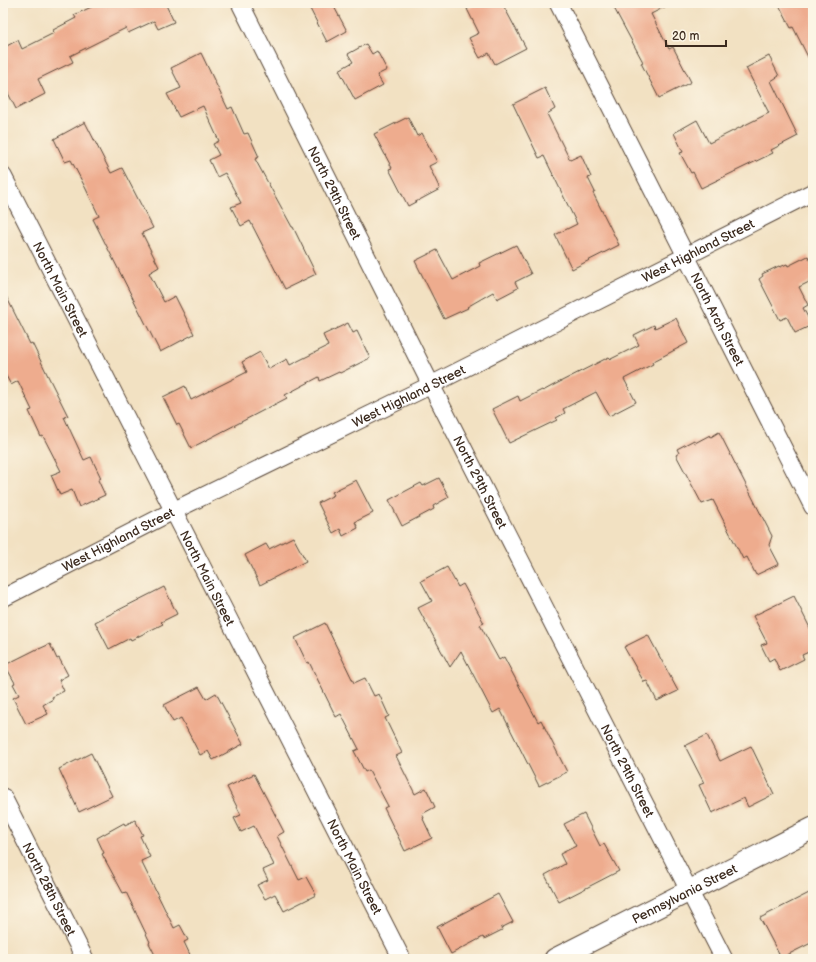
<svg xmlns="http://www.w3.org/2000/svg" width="816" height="962" font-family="'Balsamiq Sans',sans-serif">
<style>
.building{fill:#eeac8e}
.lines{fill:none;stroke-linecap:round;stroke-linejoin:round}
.minor-casing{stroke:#564537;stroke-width:19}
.tertiary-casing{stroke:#564537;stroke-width:23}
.minor{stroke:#fff;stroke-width:17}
.tertiary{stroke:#fff;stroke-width:21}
.labels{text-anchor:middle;stroke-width:4;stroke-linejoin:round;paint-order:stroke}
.street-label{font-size:13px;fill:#3b2a1e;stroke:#fcf5e5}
</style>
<rect width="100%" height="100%" fill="#fcf5e5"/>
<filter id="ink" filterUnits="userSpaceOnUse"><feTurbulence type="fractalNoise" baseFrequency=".025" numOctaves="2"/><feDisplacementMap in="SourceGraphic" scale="8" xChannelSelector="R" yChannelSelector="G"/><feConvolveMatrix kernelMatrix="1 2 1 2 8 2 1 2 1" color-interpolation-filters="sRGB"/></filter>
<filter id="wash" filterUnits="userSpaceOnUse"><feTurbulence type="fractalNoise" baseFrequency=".012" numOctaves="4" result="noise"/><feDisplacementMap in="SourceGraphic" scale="16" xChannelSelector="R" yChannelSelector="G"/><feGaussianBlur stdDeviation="0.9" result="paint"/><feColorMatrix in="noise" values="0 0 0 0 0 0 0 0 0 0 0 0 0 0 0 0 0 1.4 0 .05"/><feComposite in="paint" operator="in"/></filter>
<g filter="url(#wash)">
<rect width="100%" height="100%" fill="#f2e1c2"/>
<g id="blocks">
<g class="building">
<path d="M100,3H165L174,22L158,29L154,21L128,33L126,28L70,56L73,62L38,79L45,94L16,109L3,83V48L18,40L22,49L54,33L53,30L76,18L74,15Z"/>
<path d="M307,3H332L347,31L327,42Z"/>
<path d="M478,3H502L526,48L495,64L489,53L480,58L469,38L479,33L467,9Z"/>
<path d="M625,3H673L651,14L669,49L673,47L691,82L659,98L641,63L643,62L614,8Z"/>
<path d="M778,3H813V67L793,27L791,28Z"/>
<path d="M366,44L372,54L377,51L387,70L377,75L383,85L355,100L339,70L353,62L348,54Z"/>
<path d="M201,53L228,109L232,107L244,134L248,133L259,157L255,159L292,227H293L316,274L285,289L250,221L241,226L231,207L241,203L225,173L217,177L209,160L219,155L213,144L219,141L203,106L179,117L167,94L181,88L171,68Z"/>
<path d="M769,56L779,76L771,81L798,136L771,150L773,153L701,188L693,172L691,173L680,153L683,152L674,133L697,120L709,143L769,113L746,68Z"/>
<path d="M545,88L555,109L547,114L570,160L581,155L591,177L588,178L595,192L593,193L619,245L572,269L555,235L577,224L544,156L539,158L513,104Z"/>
<path d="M408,117L417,136L422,133L437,162L429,166L440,189L408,206L389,169L392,168L374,134Z"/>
<path d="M85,122L111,173L122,168L153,228L142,233L159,267L149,273L164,302L175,296L194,334L160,352L93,219L99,216L85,187L71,160L65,162L54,139Z"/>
<path d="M516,245L531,274L515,282L518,288L497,299L493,292L467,307L468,308L444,319L415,261L437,250L453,280L480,266L479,263Z"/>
<path d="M808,256L813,267V280L799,287L808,305L803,308L812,325L795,333L787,317L780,320L759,279L763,276L762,274L779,266L780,267L787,264L788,266Z"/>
<path d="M3,290L30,344L32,343L48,376L68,416L64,417L84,460L91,457L101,478L98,480L105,495L79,507L72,490L60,495L51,475L61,471L43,436L41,437L29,411L32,410L18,381L11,385L3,370Z"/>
<path d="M676,318L688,343L652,362L653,364L624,379L636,402L609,416L596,392L563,409L565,413L556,418L557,420L509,443L492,409L518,396L520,401L542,390L543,391L552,386L609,357L611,359L639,345L634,335L654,325L655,328Z"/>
<path d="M348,323L353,333L357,331L370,358L340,373L339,372L320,381L319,377L285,395L287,398L191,448L179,424L177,425L163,397L185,386L191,400L247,372L242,362L260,352L269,369L287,359L290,365L328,346L323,335Z"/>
<path d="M719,432L772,536L769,545L779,564L756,575L747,557L743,559L713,500L702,504L676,455L679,453L677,449L694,440L695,443L710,435L711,437Z"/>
<path d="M439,478L449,497L433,506L434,509L402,526L389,500L421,483L423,486Z"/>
<path d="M356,480L373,513L355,522L358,528L343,536L340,529L333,533L318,503L334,495L332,492Z"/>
<path d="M293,537L306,561L260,585L245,555L266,544L269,549Z"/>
<path d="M447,567L458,587L463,584L484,623L480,625L499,660L504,657L538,722L541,720L567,772L539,786L500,709L493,713L461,651L450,667L418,608L432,601L421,581Z"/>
<path d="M164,587L177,614L161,622L163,624L131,640L130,638L109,649L95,622Z"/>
<path d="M794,596L813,634V650L802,655L804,659L780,671L774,658L769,661L761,645L767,643L753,616Z"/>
<path d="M325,623L354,683L365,678L374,696L379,694L389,716L385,718L402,753L396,756L415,794L426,788L435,807L422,814L424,818L423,819L432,838L405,851L384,808L388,806L369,770L365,772L354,751L359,749L341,714L336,717L309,662L307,663L295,638Z"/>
<path d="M648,635L678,691L657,701L647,681L644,682L624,647Z"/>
<path d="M50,644L57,659L59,658L68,675L59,680L64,691L52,697L53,699L43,705L48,714L26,724L13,698L19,695L13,684L15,683L5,665L39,648V649Z"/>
<path d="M199,687L206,699L216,693L243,744L213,760L208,751L200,755L181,718L173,722L164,705Z"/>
<path d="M707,735L720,761L751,746L774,794L748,807L744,798L712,813L699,785L704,783L685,746Z"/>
<path d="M91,753L112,796L79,812L59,769Z"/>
<path d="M254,774L284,832L277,836L299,880L306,877L316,895L284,911L275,894L265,899L257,885L268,880L263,870L274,865L254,826L241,832L234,818L241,815L227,787Z"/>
<path d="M584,814L600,846L604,844L619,871L559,902L545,875L565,864L560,854L576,846L564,824Z"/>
<path d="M135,820L143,835L140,836L150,857L141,861L174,928L180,925L188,940L184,942L192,959H157L149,943L150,942L126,892L123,893L102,854L104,853L97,838L124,823L125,825Z"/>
<path d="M813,891V942L781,958L760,918Z"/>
<path d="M498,894L513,922L501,928L502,930L484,939L483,937L451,954L437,927Z"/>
</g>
</g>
</g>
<g filter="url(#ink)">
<use href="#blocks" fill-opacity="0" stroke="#564537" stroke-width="1"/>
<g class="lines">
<defs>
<g id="minor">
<path id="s1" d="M240,3L431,385L724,959"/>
<path id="s2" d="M558,3L813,507"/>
<path id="s3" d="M3,176L402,959"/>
<path id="s4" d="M3,598L175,510L431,385L813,192"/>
<path id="s5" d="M3,797L85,959"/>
</g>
<g id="tertiary">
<path id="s6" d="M555,959L813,828"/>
</g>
</defs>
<use href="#minor" class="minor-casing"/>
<use href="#tertiary" class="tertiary-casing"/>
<use href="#minor" class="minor"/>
<use href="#tertiary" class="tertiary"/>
</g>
</g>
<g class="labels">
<g class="street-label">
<text dy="5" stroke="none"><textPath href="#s1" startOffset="212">North 29th Street</textPath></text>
<text dy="5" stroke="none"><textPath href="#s4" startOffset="777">West Highland Street</textPath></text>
<text dy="5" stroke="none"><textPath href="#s3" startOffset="127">North Main Street</textPath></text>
<text dy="5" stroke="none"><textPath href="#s2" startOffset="354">North Arch Street</textPath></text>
<text dy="5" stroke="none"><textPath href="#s4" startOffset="453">West Highland Street</textPath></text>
<text dy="5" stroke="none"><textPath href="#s1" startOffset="536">North 29th Street</textPath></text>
<text dy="5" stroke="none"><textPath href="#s4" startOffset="129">West Highland Street</textPath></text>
<text dy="5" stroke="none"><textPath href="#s3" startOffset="451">North Main Street</textPath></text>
<text dy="5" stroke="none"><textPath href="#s1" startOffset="860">North 29th Street</textPath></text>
<text dy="5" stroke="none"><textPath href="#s3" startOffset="775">North Main Street</textPath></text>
<text dy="5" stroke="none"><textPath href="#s5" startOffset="103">North 28th Street</textPath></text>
<text dy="5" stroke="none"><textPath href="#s6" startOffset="145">Pennsylvania Street</textPath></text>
</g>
</g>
<rect width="816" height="962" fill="none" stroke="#fcf5e5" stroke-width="16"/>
<path d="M666 40v6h60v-6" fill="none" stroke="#3b2a1e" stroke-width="2"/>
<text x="672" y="40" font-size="12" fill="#3b2a1e" stroke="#fcf5e5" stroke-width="3" paint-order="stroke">20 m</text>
</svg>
